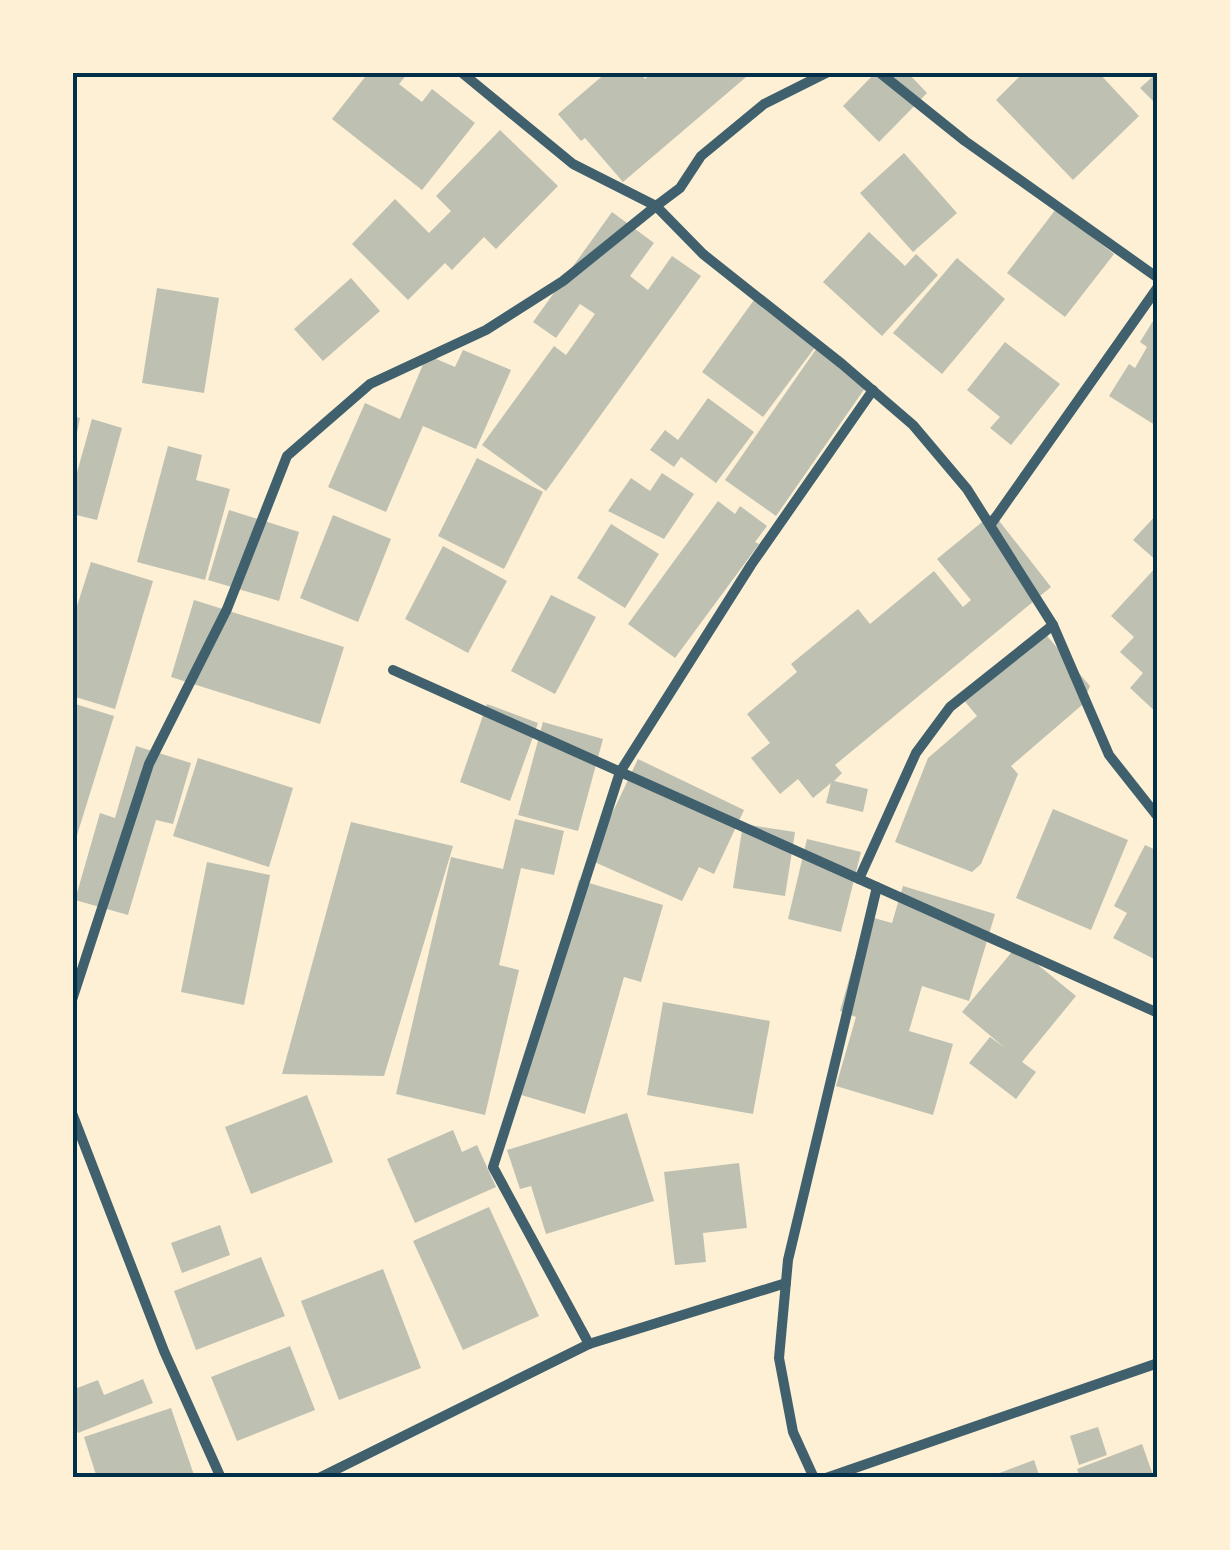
<svg xmlns="http://www.w3.org/2000/svg" width="1230" height="1550" font-family="Helvetica,sans-serif">
<style>
.building{fill:#bec0b2}
.lines{fill:none;stroke-linecap:round;stroke-linejoin:round}
.minor{stroke:#3f606c;stroke-width:10}
.neatline{fill:none;stroke:#003049;stroke-width:4}
</style>
<rect width="100%" height="100%" fill="#fdf0d5"/>
<g class="building">
<path d="M369,72H409L399,84L422,102L432,89L475,123L422,190L332,119Z"/>
<path d="M607,72H639L645,79L653,72H752L623,182L585,138L581,141L558,114Z"/>
<path d="M876,72H907L927,93L879,142L843,106Z"/>
<path d="M1024,72H1098L1139,116L1073,180L996,100Z"/>
<path d="M1158,72V106L1140,88Z"/>
<path d="M500,130L558,186L496,249L484,237L452,270L445,263L408,300L352,244L395,199L429,233L451,211L436,196Z"/>
<path d="M904,153L957,213L913,252L860,193Z"/>
<path d="M1056,209L1114,254L1065,317L1007,273Z"/>
<path d="M612,212L654,243L630,276L648,290L672,256L701,276L546,491L482,445L554,346L566,355L595,314L580,304L556,338L533,322Z"/>
<path d="M869,232L905,266L916,254L938,275L882,336L823,282Z"/>
<path d="M957,258L1005,299L942,374L893,333Z"/>
<path d="M351,278L380,311L323,361L294,329Z"/>
<path d="M157,288L219,298L204,393L142,383Z"/>
<path d="M754,300L816,346L763,417L702,372Z"/>
<path d="M1158,313V427L1109,396L1129,364L1135,368L1147,347L1140,342Z"/>
<path d="M1005,342L1060,384L1011,445L990,428L1000,417L967,390Z"/>
<path d="M819,345L870,381L776,516L725,480Z"/>
<path d="M463,350L511,370L476,449L423,426L386,512L328,487L365,403L400,419L427,355L455,367Z"/>
<path d="M708,398L754,432L716,483L681,457L674,467L650,450L665,430L678,440Z"/>
<path d="M72,416L80,418L74,448L72,447Z"/>
<path d="M92,419L122,428L97,520L72,514V490Z"/>
<path d="M168,446L202,455L196,480L230,489L205,580L137,562Z"/>
<path d="M477,458L543,492L504,569L438,536Z"/>
<path d="M662,473L694,494L664,539L608,511L631,478L650,491Z"/>
<path d="M718,501L735,514L740,506L767,526L755,542L759,544L675,658L628,624Z"/>
<path d="M229,510L299,532L279,601L208,580Z"/>
<path d="M993,513L1051,587L835,765L842,773L834,781L868,789L863,812L826,803L831,783L813,798L798,779L780,794L751,758L770,743L747,714L797,672L791,664L858,609L870,624L934,571L963,607L971,600L937,559Z"/>
<path d="M1158,513V562L1133,540Z"/>
<path d="M333,515L391,539L358,622L300,598Z"/>
<path d="M611,524L659,554L625,608L577,578Z"/>
<path d="M443,546L507,581L468,653L405,619Z"/>
<path d="M91,562L153,581L115,709L72,696V622Z"/>
<path d="M1158,565V714L1130,688L1143,673L1120,652L1134,637L1111,616Z"/>
<path d="M551,595L596,617L555,694L511,671Z"/>
<path d="M194,600L344,647L320,724L171,677Z"/>
<path d="M1041,629L1090,686L1082,705L1011,766L1018,774L981,864L972,872L895,842L928,758L977,716L962,698Z"/>
<path d="M72,703L114,716L73,848H72Z"/>
<path d="M487,704L538,723L510,801L460,782Z"/>
<path d="M543,722L603,739L578,831L518,815Z"/>
<path d="M136,746L191,763L173,824L156,820L128,915L75,900L100,813L115,818Z"/>
<path d="M198,758L293,788L269,867L173,836Z"/>
<path d="M638,759L744,810L714,874L699,867L682,901L590,860Z"/>
<path d="M1053,809L1128,840L1091,930L1016,898Z"/>
<path d="M515,819L564,831L554,875L521,868L499,965L519,970L485,1115L396,1094L451,857L503,869Z"/>
<path d="M351,822L453,846L384,1076L282,1074Z"/>
<path d="M743,824L795,832L785,896L733,888Z"/>
<path d="M807,839L861,852L841,932L788,919Z"/>
<path d="M1145,845L1158,851V961L1113,938L1127,913L1114,906Z"/>
<path d="M207,862L270,875L244,1005L181,992Z"/>
<path d="M579,880L663,905L641,982L624,977L585,1114L518,1094Z"/>
<path d="M903,886L995,914L969,1001L922,986L909,1031L953,1044L933,1115L836,1086L856,1017L840,1011L867,916L892,923Z"/>
<path d="M1016,947L1076,996L1022,1062L1036,1072L1016,1099L969,1063L990,1037L1004,1047L962,1012Z"/>
<path d="M663,1002L770,1021L753,1114L647,1095Z"/>
<path d="M307,1095L333,1162L251,1194L225,1127Z"/>
<path d="M627,1113L654,1201L546,1234L531,1186L520,1189L507,1150Z"/>
<path d="M453,1130L462,1152L477,1145L496,1187L415,1223L387,1159Z"/>
<path d="M739,1163L747,1228L703,1233L706,1262L675,1265L664,1172Z"/>
<path d="M489,1207L539,1316L463,1350L413,1241Z"/>
<path d="M220,1225L230,1255L182,1273L171,1243Z"/>
<path d="M261,1257L285,1316L196,1350L174,1291Z"/>
<path d="M383,1269L421,1368L339,1400L301,1301Z"/>
<path d="M290,1346L315,1410L237,1441L211,1377Z"/>
<path d="M143,1379L153,1403L78,1433L72,1419V1390L98,1380L104,1395Z"/>
<path d="M171,1408L195,1478H97L84,1437Z"/>
<path d="M1098,1427L1107,1455L1079,1465L1070,1436Z"/>
<path d="M1142,1444L1154,1478H1080L1077,1469Z"/>
<path d="M1034,1460L1040,1478H989V1477Z"/>
</g>
<g class="lines">
<g class="minor">
<path d="M828,72L764,104L701,156L680,188L656,206L703,254L842,364L913,425L967,489L1053,625L1109,755L1158,817"/>
<path d="M879,72L965,141L1158,278"/>
<path d="M991,524L1158,287"/>
<path d="M393,670L1158,1013"/>
<path d="M859,879L916,753L950,707L1053,625"/>
<path d="M72,1000L149,764L227,609L287,456L370,384L486,330L563,281L656,206L573,164L461,72"/>
<path d="M72,1113L164,1351L221,1478"/>
<path d="M589,1344L493,1167L620,772L751,565L873,390"/>
<path d="M319,1478L589,1344L786,1283"/>
<path d="M814,1478L793,1432L779,1358L788,1260L877,887"/>
<path d="M826,1478L1158,1363"/>
</g>
</g>
<rect width="1230" height="1550" fill="none" stroke="#fdf0d5" stroke-width="150"/>
<rect x="75" y="75" width="1080" height="1400" class="neatline"/>
</svg>
